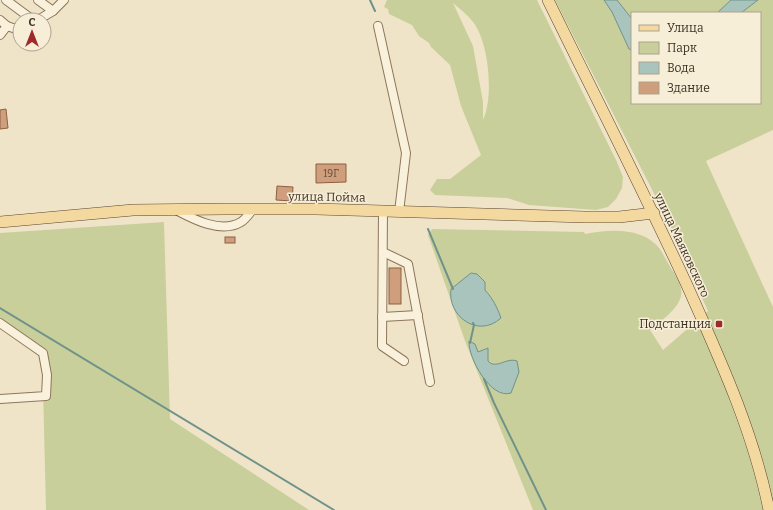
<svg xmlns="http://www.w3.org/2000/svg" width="773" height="510" font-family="Bitter,serif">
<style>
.green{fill:#c9cf9b;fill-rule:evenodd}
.water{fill:#a9c4bc;stroke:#6f938a}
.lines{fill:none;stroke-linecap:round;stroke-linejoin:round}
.stream{stroke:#6f938a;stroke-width:2}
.building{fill:#cf9f7d;stroke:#8d5f41}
.minor-casing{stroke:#8d765c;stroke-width:10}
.major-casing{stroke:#5b4430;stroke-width:12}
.minor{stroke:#faf1dc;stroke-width:8}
.major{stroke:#f3d9a0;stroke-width:11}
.poi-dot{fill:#9e2a2b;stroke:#f7eed8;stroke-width:1.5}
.labels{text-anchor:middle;stroke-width:3;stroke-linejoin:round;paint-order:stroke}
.number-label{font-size:10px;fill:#624a37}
.street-label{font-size:12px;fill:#3d2e20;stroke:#f7eed8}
.poi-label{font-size:12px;fill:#3d2e20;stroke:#f7eed8;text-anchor:end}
</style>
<rect width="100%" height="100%" fill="#f0e4c8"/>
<g class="green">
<path d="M387,0H537L617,162L623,177L622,188L616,199L608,207L596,210L529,205L507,198L435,195L430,190L437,179H450L481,155L461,106L450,65L431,47L429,43L419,36L412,25L389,14L388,9L384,7ZM453,3C460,9 468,15 473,22C489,42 494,97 483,120V102L473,46Z"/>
<path d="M555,0H604L612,12L629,49L632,50V103H760V13H741L758,0H773V130L706,161L773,307V510H533L465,341L428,235L432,229L584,232L585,234C610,229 643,227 660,249C664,256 668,263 672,270C677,277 683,287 681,296C678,310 660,321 650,330L663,350L708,311L665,215Z"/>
<path d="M617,0H731L717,13H632V19Z"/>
<path d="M164,222L170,419L309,510H46L42,347L0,319V233Z"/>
</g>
<g class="water">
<path d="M604,0H617L632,19V50L629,49L612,12Z"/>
<path d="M731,0H758L741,13H717Z"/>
<path d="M471,273L477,274L485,282V290C493,299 497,307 501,318C478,339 447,316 451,289Z"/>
<path d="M469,341L475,344L478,352L488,348V361C496,370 506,357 517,361L519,372L511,393C491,400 468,358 469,341Z"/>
</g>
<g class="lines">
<g class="stream">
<path d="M370,0L375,11"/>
<path d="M428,229L453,289"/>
<path d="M0,308L334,510"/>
<path d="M470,343L474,325L473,323"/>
<path d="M484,379L494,403L546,510"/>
</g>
</g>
<g class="building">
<path d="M6,109L8,128L0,129V110Z"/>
<path d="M316,164H346V182L316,183Z"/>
<path d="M277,186L293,187L292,201L276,200Z"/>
<rect x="225" y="237" width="10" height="6"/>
<rect x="389" y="268" width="12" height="36"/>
</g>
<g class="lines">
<defs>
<g id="minor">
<path d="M6,0L33,20"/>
<path d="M38,0L53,11L38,20"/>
<path d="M53,11L64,0"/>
<path d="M0,20L7,26L0,35"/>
<path d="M7,26L16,29L20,27"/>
<path d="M378,26L406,153L399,212"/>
<path d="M176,210C193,219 221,234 241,222C245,220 250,213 253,209"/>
<path d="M383,211L382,346L404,361"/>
<path d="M383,252L408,264L430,382"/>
<path d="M382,317L418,315"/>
<path d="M0,323L43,353L47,375L46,396L0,399"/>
</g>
<g id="major">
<path d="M548,0C594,94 642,188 686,283C719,357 753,430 769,510"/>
<path d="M0,222L133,210L224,209H316L585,217H619L654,213"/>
</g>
</defs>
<use href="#minor" class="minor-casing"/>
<use href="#major" class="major-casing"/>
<use href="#minor" class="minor"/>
<use href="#major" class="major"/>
</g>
<rect class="poi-dot" x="715" y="320" width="8" height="8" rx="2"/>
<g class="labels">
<g class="number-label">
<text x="331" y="177">19Г</text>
</g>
<g class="street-label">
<text transform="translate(327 197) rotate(1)" y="4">улица Пойма</text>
<text transform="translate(682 245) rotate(65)" y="4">улица Маяковского</text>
</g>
<g class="poi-label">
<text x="711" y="328">Подстанция</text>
</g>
</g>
<rect x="631" y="12" width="130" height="92" fill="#f7eed8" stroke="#ada18e"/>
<rect x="639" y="25" width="20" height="6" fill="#f3d9a0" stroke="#ada18e"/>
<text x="667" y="32" font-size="12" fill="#3d2e20">Улица</text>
<rect x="639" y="42" width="20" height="12" fill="#c9cf9b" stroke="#ada18e"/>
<text x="667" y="52" font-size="12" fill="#3d2e20">Парк</text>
<rect x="639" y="62" width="20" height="12" fill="#a9c4bc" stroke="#ada18e"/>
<text x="667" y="72" font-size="12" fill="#3d2e20">Вода</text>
<rect x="639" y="82" width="20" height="12" fill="#cf9f7d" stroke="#ada18e"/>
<text x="667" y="92" font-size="12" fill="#3d2e20">Здание</text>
<g transform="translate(32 32)"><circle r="19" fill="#f7eed8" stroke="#ada18e"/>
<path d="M0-3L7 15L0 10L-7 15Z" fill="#9e2a2b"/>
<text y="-6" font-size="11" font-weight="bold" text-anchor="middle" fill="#3d2e20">С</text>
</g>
</svg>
